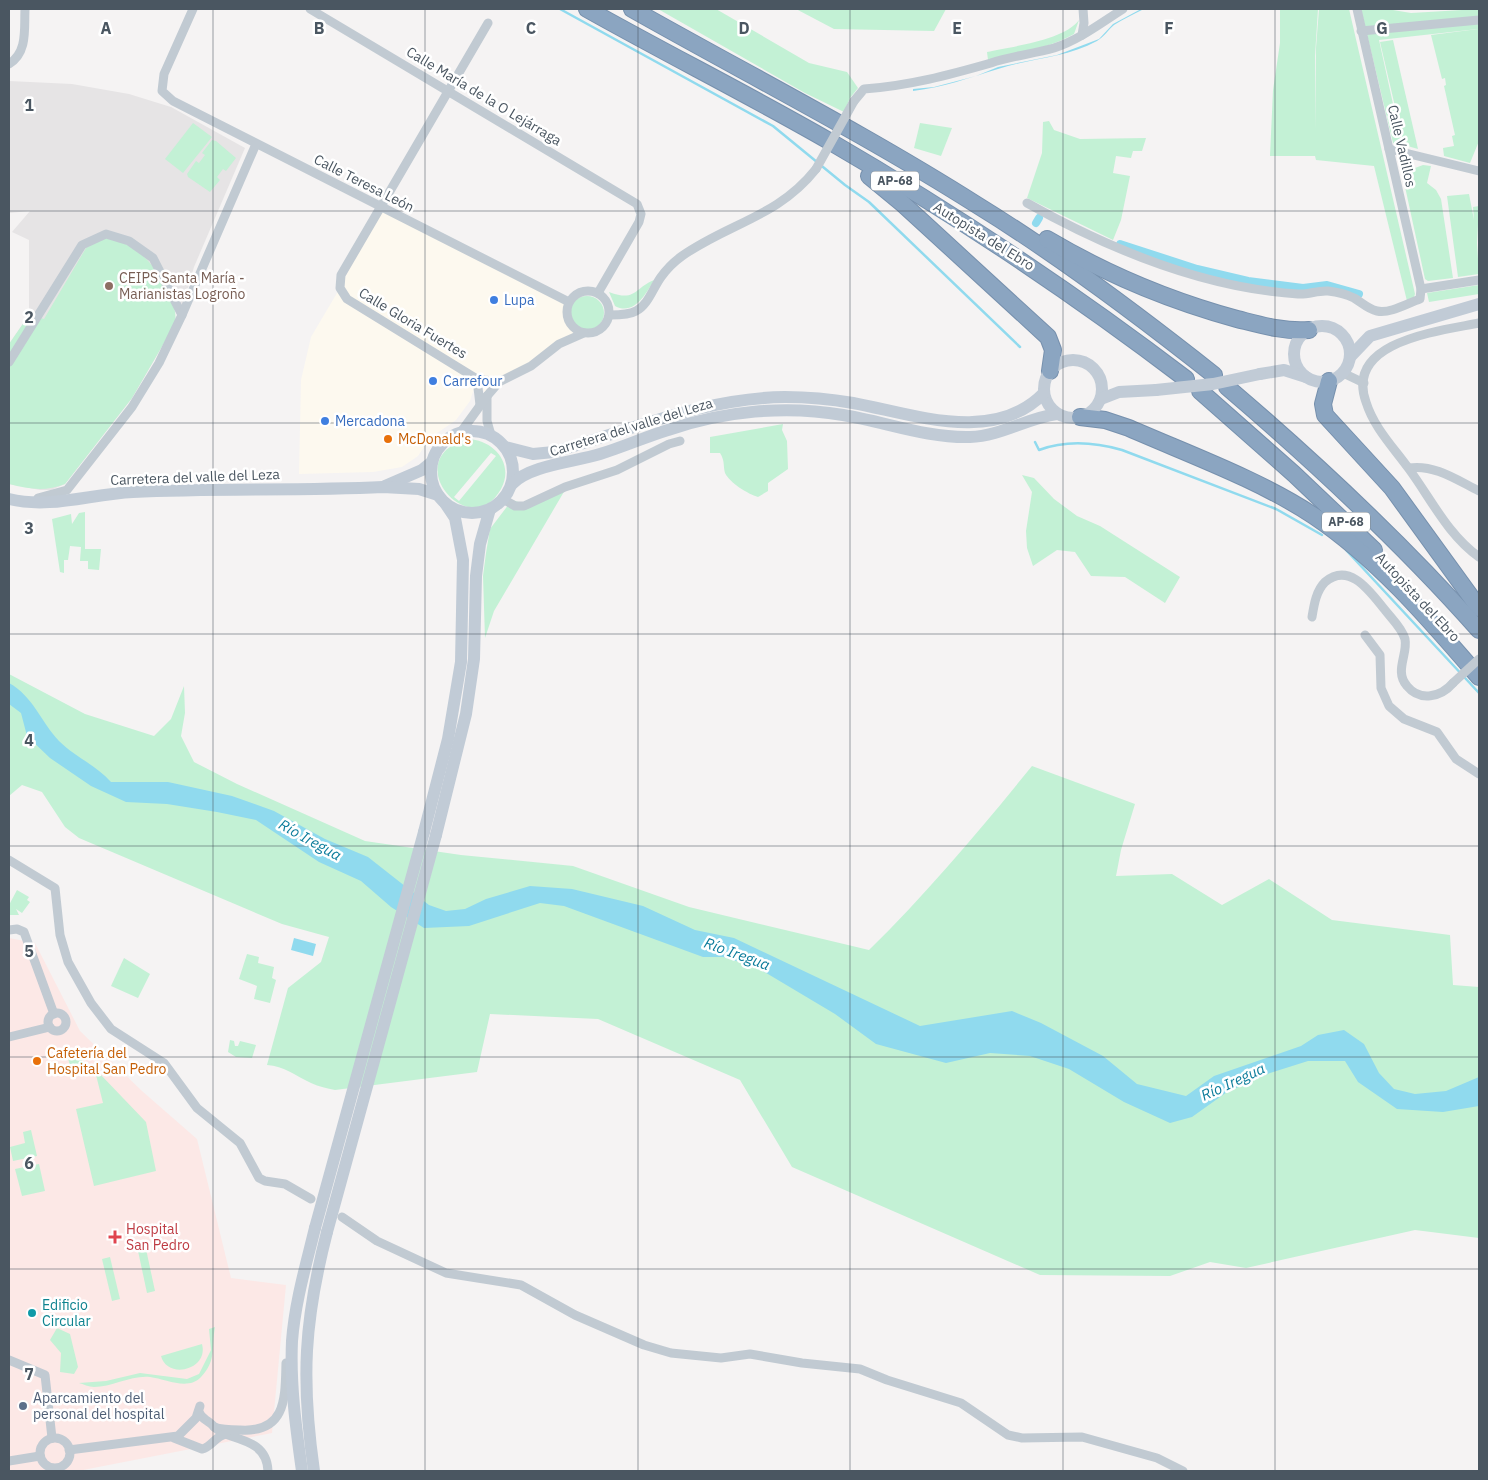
<svg xmlns="http://www.w3.org/2000/svg" width="1488" height="1480" font-family="'IBM Plex Sans',sans-serif">
<style>
.commercial{fill:#fdf9ef}
.education{fill:#e6e4e5}
.medical{fill:#fce8e6}
.green{fill:#c3f1d5;fill-rule:evenodd}
.water{fill:#90daee}
.lines{fill:none;stroke-linecap:round;stroke-linejoin:round}
.stream{stroke:#90daee;stroke-width:2.5}
.canal{stroke:#90daee;stroke-width:8}
.motorway-casing{stroke:#7690ad;stroke-width:18}
.minor{stroke:#c1cad2;stroke-width:9}
.secondary{stroke:#c1cbd6;stroke-width:12}
.motorway{stroke:#8ba5c1;stroke-width:16}
.minor-bridge{stroke:#c1cad2;stroke-width:9}
.secondary-bridge{stroke:#c1cbd6;stroke-width:12}
.grid{fill:none;stroke:#4a5661;stroke-width:1;stroke-opacity:0.55}
.education-dot{fill:#8d6e63;stroke:#fff;stroke-width:2}
.shop-dot{fill:#3f7fe0;stroke:#fff;stroke-width:2}
.food-dot{fill:#e8710a;stroke:#fff;stroke-width:2}
.health-dot{fill:#e0444e;stroke:#fff;stroke-width:2}
.culture-dot{fill:#0f9aa8;stroke:#fff;stroke-width:2}
.service-dot{fill:#5c6f8a;stroke:#fff;stroke-width:2}
.labels{text-anchor:middle;stroke-width:5;stroke-linejoin:round;paint-order:stroke}
.shield{fill:#fff;stroke:#808990;stroke-width:1}
.shield-label{font-size:12px;font-weight:bold;fill:#4a5661}
.street-label{font-size:14px;fill:#4a5661;stroke:#fff}
.education-label{font-size:14px;fill:#785e54;stroke:#fff;text-anchor:start}
.shop-label{font-size:14px;fill:#366cbe;stroke:#fff;text-anchor:start}
.food-label{font-size:14px;fill:#c56008;stroke:#fff;text-anchor:start}
.health-label{font-size:14px;fill:#be3a42;stroke:#fff;text-anchor:start}
.culture-label{font-size:14px;fill:#0d838f;stroke:#fff;text-anchor:start}
.service-label{font-size:14px;fill:#4e5e75;stroke:#fff;text-anchor:start}
.water-label{font-size:15px;font-style:italic;fill:#0c7c9b;stroke:#fff}
.grid-label{font-size:16px;text-anchor:middle;font-weight:bold;fill:#4a5661;stroke:#fff;stroke-width:5;stroke-linejoin:round;paint-order:stroke}
</style>
<rect width="100%" height="100%" fill="#f5f3f3"/>
<path class="commercial" d="M380,206L569,302L567,315L569,322L578,331L487,396L477,379L470,401L456,420L430,438L418,456L402,467L373,472L299,474L301,380L311,337L340,288Z"/>
<path class="education" d="M9,81L72,84L129,94L171,107L245,148L194,267L183,305L174,306L175,324L132,398L65,484L51,490H40L9,484V344L29,315V240L12,232L30,211L9,213Z"/>
<path class="medical" d="M9,938L35,943L80,1031L142,1091L197,1139L231,1278L286,1285L272,1433L78,1471H9Z"/>
<g class="green">
<path d="M658,9H716L809,63L847,72L858,88L850,98L844,112L805,93Z"/>
<path d="M796,9H946L934,31L834,29Z"/>
<path d="M1280,9H1318L1315,56V130L1316,48L1319,9H1349L1415,294L1413,300L1407,301L1374,166L1316,160L1315,156H1270L1273,90L1280,43Z"/>
<path d="M1361,9H1387L1411,13L1479,9V141L1470,163L1444,156L1443,148L1454,146L1452,136L1455,135L1444,86L1446,85L1445,78L1442,79L1431,35L1478,29L1379,40L1402,145L1393,143Z"/>
<path d="M1079,20L1074,34C1048,49 1017,53 988,60L987,52C1010,47 1065,40 1079,20Z"/>
<path d="M1393,40L1418,149L1404,145L1380,42Z"/>
<path d="M1049,121L1054,130L1080,139L1146,138L1142,151H1133L1131,158L1116,156L1113,173L1130,176L1121,220L1113,240L1027,198L1042,153L1043,122Z"/>
<path d="M193,123L212,137L183,173L165,159Z"/>
<path d="M920,123L952,128L941,156L914,148Z"/>
<path d="M212,140L216,141L236,158L226,171L223,169L217,177L220,180L210,192L188,177L187,174L196,161L199,163L205,155L202,153Z"/>
<path d="M1423,165L1431,166L1427,183L1436,190L1441,199L1453,278L1428,281L1425,279L1404,182L1407,171Z"/>
<path d="M1469,194L1474,220L1473,207L1479,206L1477,243L1479,274L1458,277L1447,196Z"/>
<path d="M105,238C137,243 154,263 167,291C173,303 177,311 175,324L132,398L65,484C45,492 29,489 9,484V344L29,315L44,319L86,248Z"/>
<path d="M654,280C646,294 634,316 615,306L609,292C636,302 633,289 654,280Z"/>
<path d="M1479,285V294L1429,302L1427,293Z"/>
<circle cx="587" cy="313" r="17"/>
<path d="M783,424L782,430L787,441L788,469L768,483V491L758,497C748,494 730,483 725,473C723,465 725,461 720,453H710V437Z"/>
<path d="M468,439C493,440 515,463 501,489C470,545 396,458 468,439ZM491,453L496,456L459,501L454,497Z"/>
<path d="M1022,475L1034,478L1054,499L1077,516L1100,526L1180,577L1165,603L1125,577L1091,576L1075,552L1057,550L1033,566L1027,548L1026,531L1032,492Z"/>
<path d="M565,490L494,611L485,638L483,576L486,553L490,529L512,500L525,504Z"/>
<path d="M85,512V549H101L99,570L88,569V561H80L81,547L70,546L68,560H64V573L60,572L52,519L71,514L72,524L79,513Z"/>
<path d="M9,674L85,714L154,736L171,719L184,686L185,713L181,736L194,762L237,784L365,841L461,855L573,866L689,907L869,950C928,892 980,830 1032,766L1135,804L1121,850L1116,876L1172,874L1222,905L1269,879L1332,920L1450,935L1453,985L1479,987V1238L1415,1230L1246,1268L1210,1262L1170,1276L1040,1275L792,1167L740,1080L598,1019L490,1014L477,1072L335,1090C327,1088 319,1087 311,1083C296,1076 284,1066 267,1065L288,988L321,962L329,937L282,924L79,838L65,827L42,792L22,785L9,796Z"/>
<path d="M17,890L29,897L27,900L30,902L22,913L16,909L19,915H9V905Z"/>
<path d="M247,954L259,957L258,963L274,967L272,978L276,980L270,1003L254,999L257,986L239,979Z"/>
<path d="M124,958L150,974L138,998L111,986Z"/>
<path d="M230,1040L234,1041L235,1046H238L240,1041L256,1045L252,1058L236,1057L228,1052Z"/>
<path d="M65,1046L68,1047L92,1070L72,1074Z"/>
<path d="M100,1074L146,1122L156,1171L94,1186L76,1109L103,1103L96,1075Z"/>
<path d="M31,1130L37,1156L13,1161L10,1147L25,1143L23,1132Z"/>
<path d="M39,1164L45,1191L22,1196L15,1169Z"/>
<path d="M146,1249L155,1291L147,1293L138,1251Z"/>
<path d="M110,1257L120,1299L112,1301L102,1259Z"/>
<path d="M215,1327C211,1347 217,1360 201,1377C188,1391 166,1379 150,1377C132,1375 112,1387 94,1387C89,1387 83,1384 79,1383L106,1381L140,1373L187,1379L199,1374L211,1350L209,1329Z"/>
<path d="M57,1328L70,1334L78,1367L74,1374L60,1372L61,1353L50,1340Z"/>
<path d="M202,1344C209,1370 167,1380 161,1356Z"/>
</g>
<g class="water">
<path d="M1141,9H1144C1134,14 1123,19 1114,25C1108,30 1104,37 1097,41C1066,58 1031,58 998,69C969,78 944,87 913,91V89L934,87L976,76L998,67L1057,55L1099,39L1113,24Z"/>
<path d="M9,683C33,696 41,722 59,741C75,757 96,765 111,782H168L232,796L274,811L325,839L368,857L429,905L446,911L465,909L486,899L530,886L572,889L643,906L695,930L734,938L920,1026L1012,1011L1041,1023L1103,1056L1137,1084L1186,1096L1214,1076L1301,1046L1318,1035L1344,1030L1364,1044L1379,1073L1394,1089L1415,1094L1446,1091L1479,1077V1106L1443,1112L1397,1109L1358,1082L1345,1061H1308L1270,1073L1227,1092L1192,1117L1170,1123L1124,1102L1069,1069L1030,1056L990,1053L946,1063L876,1044L835,1014L756,967L723,957H703L564,906L540,903L469,926L424,928L391,907L361,881L319,862L256,820L217,812L167,804L126,802L91,786L50,758L27,736L21,713L9,704Z"/>
<path d="M294,938L316,944L313,956L291,950Z"/>
</g>
<g class="lines">
<g class="stream">
<path d="M560,9L773,126L845,185L869,202L1020,347"/>
<path d="M1035,442L1039,450C1066,440 1094,442 1122,450L1276,509L1322,535"/>
<path d="M1346,550L1479,693"/>
</g>
<g class="canal">
<path d="M1036,223L1039,218"/>
<path d="M1120,244L1197,269L1248,281L1303,288L1327,285L1359,294"/>
</g>
<defs>
<g id="motorway">
<path d="M587,9C667,54 749,95 829,141C953,213 1072,292 1186,379"/>
<path d="M632,9C747,74 865,134 977,205C1060,256 1137,314 1214,375"/>
<path d="M869,176L903,204L1048,337L1053,350L1050,371"/>
<path d="M1047,239C1106,274 1171,301 1237,319C1261,325 1284,332 1309,330"/>
<path d="M1329,381L1323,404L1325,415L1392,488L1479,608"/>
<path d="M1227,387C1316,463 1401,542 1479,630"/>
<path d="M1200,391L1294,474L1374,550"/>
<path d="M1080,417L1105,420L1129,428C1188,454 1260,480 1314,516C1378,559 1429,619 1479,677"/>
</g>
</defs>
<use href="#motorway" class="motorway-casing"/>
<g class="minor">
<path d="M193,9L164,74L162,91L173,101L569,302"/>
<path d="M310,9L637,204L641,214L639,222L598,293"/>
<path d="M1361,31L1479,20"/>
<path d="M1082,35L1084,23L1083,9"/>
<path d="M9,64C28,52 24,29 25,9"/>
<path d="M854,101L864,89C908,86 949,75 991,63C1011,56 1033,54 1054,48C1079,40 1101,23 1123,9"/>
<path d="M1389,149L1479,171"/>
<path d="M1027,203C1109,249 1203,288 1298,294C1308,295 1318,290 1328,291C1337,292 1346,294 1354,298C1361,302 1368,309 1377,311C1390,314 1408,303 1420,299L1421,289L1357,9"/>
<path d="M1421,289L1479,280"/>
<circle cx="588" cy="312" r="21"/>
<path d="M610,315C618,315 629,315 636,311C648,305 653,288 661,277C666,270 675,261 682,256C729,223 778,217 816,169"/>
<path d="M1479,323C1440,331 1344,341 1366,402C1374,428 1394,448 1409,469C1431,499 1448,535 1479,557"/>
<path d="M9,362L82,245L106,234L129,241L153,258L182,315"/>
<path d="M1343,373L1364,383"/>
<path d="M477,379L347,299L340,288L341,275L488,23"/>
<path d="M487,396V421L491,435"/>
<path d="M480,405L477,379L499,382"/>
<path d="M461,432L487,396L499,382L531,366L559,344L584,333"/>
<path d="M1409,468C1434,464 1457,480 1479,491"/>
<path d="M38,498L67,490L132,407L159,363L182,315L256,144"/>
<path d="M503,499L515,506H524L565,487L617,470L669,444L680,441"/>
<path d="M1312,617C1314,605 1316,591 1325,582C1350,561 1371,593 1385,610C1392,619 1402,628 1405,639C1408,655 1394,671 1407,686C1420,702 1441,697 1453,683"/>
<path d="M1365,635L1380,655L1381,688L1389,706L1404,719L1437,732L1456,759L1479,774"/>
<path d="M9,860L55,888L60,935L68,962L91,1003L111,1029L164,1063L197,1108L240,1143L259,1178L265,1181L285,1184L311,1199"/>
<path d="M9,930L17,929L24,932L54,1014"/>
<circle cx="57" cy="1022" r="9"/>
<path d="M9,1037L50,1027"/>
<path d="M342,1217L377,1241L446,1273L521,1285L575,1315L644,1345L671,1353L721,1358L750,1354L802,1363L860,1369L887,1380L961,1403L1008,1435L1022,1438L1082,1437L1157,1458L1183,1471"/>
<path d="M9,1360L45,1375L52,1438"/>
<path d="M199,1412C201,1418 205,1419 210,1423C215,1427 219,1432 225,1434C246,1441 267,1445 268,1471"/>
<path d="M214,1427C222,1430 231,1430 240,1430C287,1433 285,1397 286,1363"/>
<path d="M174,1438L202,1449C212,1447 215,1436 226,1434"/>
<circle cx="55" cy="1453" r="15"/>
<path d="M69,1450L178,1436L196,1418L200,1406"/>
<path d="M9,1461L40,1456"/>
</g>
<g class="secondary">
<circle cx="1322" cy="354" r="28"/>
<path d="M1350,357L1370,336L1479,304"/>
<circle cx="1073" cy="389" r="29"/>
<path d="M1260,374L1284,370L1306,377"/>
<path d="M1101,399L1119,392L1156,390"/>
<circle cx="472" cy="472" r="41"/>
<path d="M505,447L533,454L554,452C631,430 704,398 785,397C808,397 830,399 853,403C913,414 994,445 1044,393"/>
<path d="M512,484C530,465 575,462 600,454C623,447 645,437 668,430C724,411 785,405 843,415C886,422 926,438 970,437C1001,436 1027,418 1057,414"/>
<path d="M385,486L422,470L432,462"/>
<path d="M9,499C51,509 90,494 133,492C216,488 300,491 383,487L419,489L438,495"/>
<path d="M424,832L448,739L461,662L463,560L455,518L445,503"/>
<path d="M436,835L466,714L474,659L476,576L480,544L490,509"/>
<path d="M302,1471C296,1428 290,1385 292,1341C295,1302 306,1265 315,1228"/>
<path d="M314,1471C301,1380 304,1321 327,1232"/>
</g>
<use href="#motorway" class="motorway"/>
<g class="minor-bridge">
<path d="M816,169L854,101"/>
<path d="M1453,683L1479,659"/>
</g>
<g class="secondary-bridge">
<path d="M1156,390L1213,384L1260,374"/>
<path d="M315,1228L424,832"/>
<path d="M327,1232L436,835"/>
</g>
</g>
<path class="grid" d="M213,9V1471M425,9V1471M638,9V1471M850,9V1471M1063,9V1471M1275,9V1471M9,211H1479M9,423H1479M9,634H1479M9,846H1479M9,1057H1479M9,1269H1479"/>
<circle class="education-dot" cx="109" cy="286" r="5"/>
<g class="shop-dot">
<circle cx="494" cy="300" r="5"/>
<circle cx="433" cy="381" r="5"/>
<circle cx="325" cy="421" r="5"/>
</g>
<g class="food-dot">
<circle cx="388" cy="439" r="5"/>
<circle cx="37" cy="1061" r="5"/>
</g>
<path class="health-dot" d="M112.5 1229.5h5v5h5v5h-5v5h-5v-5h-5v-5h5z"/>
<circle class="culture-dot" cx="32" cy="1313" r="5"/>
<circle class="service-dot" cx="23" cy="1406" r="5"/>
<g class="labels">
<g class="shield">
<rect x="871" y="171.5" width="48" height="19" rx="4"/>
<rect x="1322" y="512.5" width="48" height="19" rx="4"/>
</g>
<g class="shield-label">
<text x="895" y="185">AP-68</text>
<text x="1346" y="526">AP-68</text>
</g>
<g class="street-label">
<text transform="translate(484 96) rotate(31)" y="5">Calle María de la O Lejárraga</text>
<text transform="translate(1402 146) rotate(77)" y="5">Calle Vadillos</text>
<text transform="translate(364 183) rotate(27)" y="5">Calle Teresa León</text>
<text transform="translate(984 236) rotate(32)" y="5">Autopista del Ebro</text>
<text transform="translate(413 323) rotate(31)" y="5">Calle Gloria Fuertes</text>
<text transform="translate(631 427) rotate(-17)" y="5">Carretera del valle del Leza</text>
<text transform="translate(195 477) rotate(-2)" y="5">Carretera del valle del Leza</text>
<text transform="translate(1418 597) rotate(47)" y="5">Autopista del Ebro</text>
</g>
<g class="education-label">
<text x="119" y="283">CEIPS Santa María -<tspan x="119" dy="16">Marianistas Logroño</tspan></text>
</g>
<g class="shop-label">
<text x="504" y="305">Lupa</text>
<text x="443" y="386">Carrefour</text>
<text x="335" y="426">Mercadona</text>
</g>
<g class="food-label">
<text x="398" y="444">McDonald's</text>
<text x="47" y="1058">Cafetería del<tspan x="47" dy="16">Hospital San Pedro</tspan></text>
</g>
<g class="health-label">
<text x="126" y="1234">Hospital<tspan x="126" dy="16">San Pedro</tspan></text>
</g>
<g class="culture-label">
<text x="42" y="1310">Edificio<tspan x="42" dy="16">Circular</tspan></text>
</g>
<g class="service-label">
<text x="33" y="1403">Aparcamiento del<tspan x="33" dy="16">personal del hospital</tspan></text>
</g>
<g class="water-label">
<text transform="translate(310 840) rotate(29)" y="5">Río Iregua</text>
<text transform="translate(737 954) rotate(20)" y="5">Río Iregua</text>
<text transform="translate(1233 1082) rotate(-25)" y="5">Río Iregua</text>
</g>
</g>
<g class="grid-label">
<text x="106" y="34">A</text>
<text x="319" y="34">B</text>
<text x="531" y="34">C</text>
<text x="744" y="34">D</text>
<text x="957" y="34">E</text>
<text x="1169" y="34">F</text>
<text x="1382" y="34">G</text>
<text x="29" y="111">1</text>
<text x="29" y="323">2</text>
<text x="29" y="534">3</text>
<text x="29" y="746">4</text>
<text x="29" y="957">5</text>
<text x="29" y="1169">6</text>
<text x="29" y="1380">7</text>
</g>
<rect width="1488" height="1480" fill="none" stroke="#4a5661" stroke-width="20"/>
</svg>
